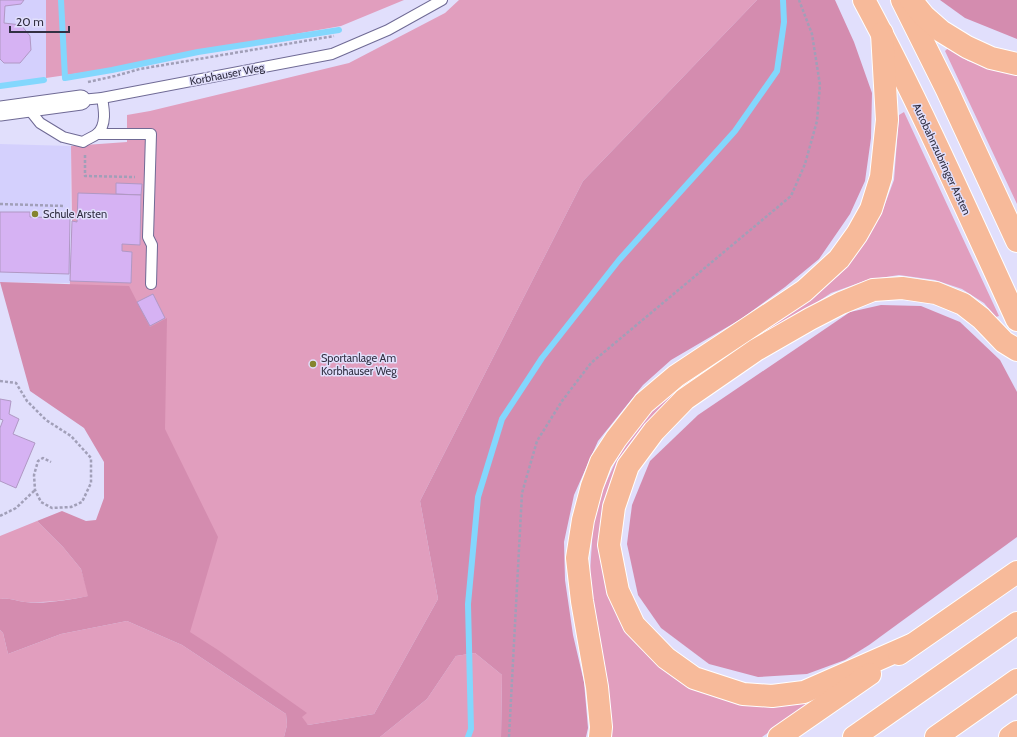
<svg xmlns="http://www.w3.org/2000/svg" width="1017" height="737" font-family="Cabin,sans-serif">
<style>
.built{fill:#d4d0fd}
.green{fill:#e19ebe}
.forest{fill:#d48caf}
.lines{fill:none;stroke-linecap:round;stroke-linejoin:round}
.stream{stroke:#83d7fd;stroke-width:6}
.building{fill:#d6b2f3;stroke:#b098c4}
.lane-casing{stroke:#6f6a95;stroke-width:12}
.street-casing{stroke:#6f6a95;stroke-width:21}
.highway-casing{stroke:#fff;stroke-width:24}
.path{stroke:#a19fb8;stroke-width:2.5;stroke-dasharray:3 2;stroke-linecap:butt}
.lane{stroke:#fff;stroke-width:10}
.street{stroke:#fff;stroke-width:19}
.highway{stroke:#f7ba9a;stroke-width:22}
.poi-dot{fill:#85842d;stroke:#e1dffc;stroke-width:1.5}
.labels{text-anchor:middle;stroke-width:3;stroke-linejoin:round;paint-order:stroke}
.street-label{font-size:11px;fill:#323043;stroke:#e1dffc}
.poi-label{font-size:11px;fill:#323043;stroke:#e1dffc;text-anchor:start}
</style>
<rect width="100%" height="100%" fill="#e1dffc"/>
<g class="built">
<path d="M0,0H46V78L0,84Z"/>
<path d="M0,144L71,146L70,283L0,282Z"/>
</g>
<g class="green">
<path d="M46,0H404L341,26L181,54L114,68L46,78Z"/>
<path d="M459,0H757L583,181L420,501L438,599L374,714L308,725L185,633L69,309L72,223L71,146L127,142V115L150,111L349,63L445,13Z"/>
<path d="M948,48L968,61L1010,74H1017V204L945,51Z"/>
<path d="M904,112L999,316L996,317L984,303L962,289L935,280L899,275L867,280L831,293L671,400L656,413L638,434L623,456L603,563L669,673L697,691L752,705L818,697L762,737H609L611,720L608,686L594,609L590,573L593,526L603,489L615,463L634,430L670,393L700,372L783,319L839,275L863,245L882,212L894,180L899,115Z"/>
<path d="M37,521L63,547L81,569L89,596C68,600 46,603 25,602C17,601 8,597 0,599V536Z"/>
<path d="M127,621L182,645L286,714L287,725L284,737H0V630L3,633L8,654L61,634Z"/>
<path d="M475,653L502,675L501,737H380L427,699L456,656Z"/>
</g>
<g class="forest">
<path d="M757,0H835L854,42L872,93L871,138L865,181L850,214L819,259L785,287L741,319L671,360L643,385L598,441L574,495L564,542L565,580L573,635L584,682L588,728L586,737H501L502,675L475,653L456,656L427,699L380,737H284L287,725L286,714L182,645L127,621L61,634L8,654L3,633L0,630V599C8,597 17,601 25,602C46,604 68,600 88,596L81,569L63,547L37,521L62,511L86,521L96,520L104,498V462L84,428L30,391L0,282L129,286L150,327L167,318L165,429L218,537L190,632L218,650L307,713L302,717L308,725L374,714L438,599L420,501L583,181Z"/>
<path d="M940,0H1017V39L965,18Z"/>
<path d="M881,305L921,306L960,322L1000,360L1017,392V537L869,645L845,660L807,674L758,677L709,664L661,628L638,595L627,544L632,505L650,461L698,415L850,312Z"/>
</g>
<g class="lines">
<g class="stream">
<path d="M61,0L65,78L112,70L198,52L339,30"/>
<path d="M0,86L44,80"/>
<path d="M468,737L471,729L468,604L478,497L502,419L542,358L619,260L735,131L777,71L784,22L783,0"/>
</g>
</g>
<g class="building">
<path d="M0,0H24L21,4L5,6L4,23L21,25L30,36L31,50L20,63H4L0,59Z"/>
<path d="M116,183L142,184L141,195L116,194Z"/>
<path d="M78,193L141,195L140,245L122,244V251L132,252L131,283L70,281L72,221L77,222Z"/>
<path d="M0,212H30V217L70,218L69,274L0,272Z"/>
<path d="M153,294L165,318L150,326L137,302Z"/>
<path d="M0,399L11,401L9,414L19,419L13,434L35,443L16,488L0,481V428L3,420L0,419Z"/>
</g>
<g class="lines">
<defs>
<g id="lane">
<path d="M81,100L102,98L332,54L388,30L442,0"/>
<path d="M28,108L40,123L63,137L83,142C87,139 93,137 97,134C107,125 104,109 102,98"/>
<path d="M97,134H151L148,237L152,245L151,284"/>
</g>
<path id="street" d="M0,111L81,100"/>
<g id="highway">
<path d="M864,0C920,104 968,213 1017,320"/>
<path d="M902,0L947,90L1017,241"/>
<path d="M911,0L924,16L941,31L967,47L991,58L1017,64"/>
<path d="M911,645L804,692L772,696L743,694L694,678L666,658L634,625L618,591L609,545L614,507L628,466L654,431L685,399L756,350L810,319L841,303L873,290L902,288L936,293L963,304L981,318L1004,342L1017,350"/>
<path d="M899,654L1017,572"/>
<path d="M600,737L601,727L597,687L582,601L577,558L583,520L592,486L601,462L616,439L644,403L676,376L804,291L839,259L857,234L871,209L881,177L887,120L882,33"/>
<path d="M779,737L870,674"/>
<path d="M854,737L1017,623"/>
<path d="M936,737L1017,680"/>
<path d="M1010,737L1017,732"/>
</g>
</defs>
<use href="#lane" class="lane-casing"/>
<use href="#street" class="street-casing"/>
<use href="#highway" class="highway-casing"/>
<g class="path">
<path d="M88,82L115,76L140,69L334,36"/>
<path d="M85,155V176L135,177"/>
<path d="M0,204L65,206"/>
<path d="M0,381L16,383L27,401L46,420L71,436L91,458V483L82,502L71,507L52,508L41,502L35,490L34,475L38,461L43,458L51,462"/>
<path d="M0,516L16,508L35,490"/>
<path d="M509,737L522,493L537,441L562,401L591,363L791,196L805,164L817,121L820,85L812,34L799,0"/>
</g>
<use href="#lane" class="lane"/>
<use href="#street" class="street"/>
<use href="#highway" class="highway"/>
</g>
<g class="poi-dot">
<circle cx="35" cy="214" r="4"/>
<circle cx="313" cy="364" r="4"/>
</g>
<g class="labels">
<g class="street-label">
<text transform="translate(227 74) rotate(-11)" y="4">Korbhauser Weg</text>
<text transform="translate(942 159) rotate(65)" y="4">Autobahnzubringer Arsten</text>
</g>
<g class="poi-label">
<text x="43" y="218">Schule Arsten</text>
<text x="321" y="362">Sportanlage Am<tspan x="321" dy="13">Korbhauser Weg</tspan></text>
</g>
</g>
<path d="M10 26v6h59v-6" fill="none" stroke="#323043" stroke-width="2"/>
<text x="16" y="26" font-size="12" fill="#323043" stroke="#e1dffc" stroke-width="3" paint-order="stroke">20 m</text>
</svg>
